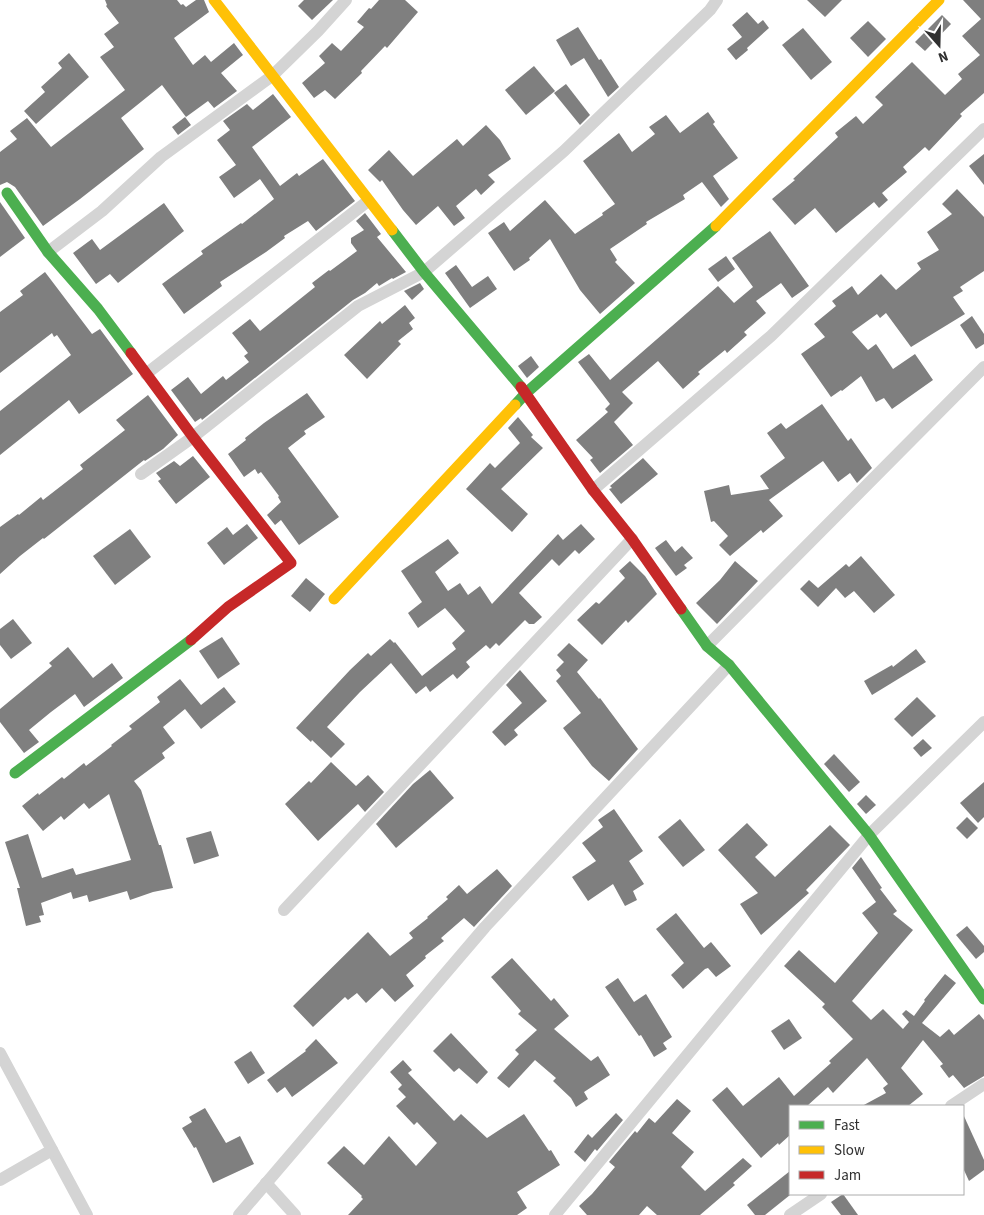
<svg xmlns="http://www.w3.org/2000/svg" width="984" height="1215" font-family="'Source Sans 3',sans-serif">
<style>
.building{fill:#7f7f7f}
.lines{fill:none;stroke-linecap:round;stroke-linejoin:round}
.street{stroke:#d4d4d4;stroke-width:12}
.fast{stroke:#4caf50;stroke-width:11}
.slow{stroke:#ffc107;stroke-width:11}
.jam{stroke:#c62828;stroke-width:11}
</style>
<rect width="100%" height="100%" fill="#fff"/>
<g class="building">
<path d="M105,0H177L181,5L183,4L186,7L196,0H204L209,12L174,38L193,65L205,55L211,62L234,43L243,55L221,73L237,91L214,108L208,101L186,117L162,85L121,118L144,149L80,199L43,226L15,187L7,182L0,185V152L17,139L10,131L27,118L51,147L125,90L100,57L114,47L104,34L119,23L106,6L107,5Z"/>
<path d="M304,0H333L312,20L298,6Z"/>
<path d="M379,0H405L418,12L387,48L385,46L361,71L362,73L335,99L325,90L314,98L302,83L325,63L319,56L332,43L341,51L364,27L357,22L369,8L371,9Z"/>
<path d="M807,0H842L825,17Z"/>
<path d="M963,0H984V93L960,114L962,116L929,151L925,147L903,167L907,172L882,193L888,200L879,208L874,202L836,233L815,208L795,225L772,199L795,180L793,179L838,137L835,133L856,116L863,124L883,105L875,97L912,62L945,95L962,79L958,74L980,55L962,36L981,19Z"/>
<path d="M747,12L758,24L763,20L769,28L747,48L748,50L736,60L727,49L742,37L732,25Z"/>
<path d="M942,15L951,24L925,51L915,42Z"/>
<path d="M868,21L886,39L868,57L850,38Z"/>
<path d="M578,27L599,60L601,59L619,87L608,97L584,58L571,66L556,40Z"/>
<path d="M803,28L832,62L811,80L782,45Z"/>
<path d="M69,53L89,77L36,124L24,111L45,92L41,87L62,68L58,63Z"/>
<path d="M534,66L555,91L526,115L505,90Z"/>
<path d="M566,84L590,115L580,125L554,93Z"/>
<path d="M273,94L291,117L252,147L280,186L297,173L299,176L323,159L355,201L316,231L308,221L284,236L285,238L266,252L220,282L222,286L184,314L162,284L203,254L201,251L241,223L242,224L274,199L260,179L234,198L219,177L236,165L217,140L230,130L223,121L247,104L253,110Z"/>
<path d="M708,112L715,122L713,124L738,158L713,176L729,199L721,207L702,182L683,195L685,199L646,222L647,224L610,249L617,260L615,262L635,283L600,314L580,290L550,239L529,258L530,260L514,271L488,233L504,222L510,231L545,200L575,234L603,215L602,213L615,204L583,161L619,133L632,152L655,134L649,127L666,115L680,133Z"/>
<path d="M185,117L191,125L178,135L172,127Z"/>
<path d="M486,125L500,140L511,159L488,175L495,182L481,195L476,189L456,206L465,218L454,226L438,206L416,225L403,210L382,180L380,182L368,170L389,150L413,176L457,139L463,146Z"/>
<path d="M984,154V185L969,166Z"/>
<path d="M957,189L984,217V271L960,287L963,291L953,297L965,314L911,347L886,313L880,318L877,314L852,332L868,350L876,344L893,369L915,354L933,380L892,409L884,398L876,402L861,376L842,391L841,390L831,397L801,354L825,337L814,324L836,306L832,301L852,286L858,295L881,274L896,290L921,269L917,263L939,250L927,232L952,214L942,204Z"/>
<path d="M0,202L25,238L0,257Z"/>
<path d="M164,203L184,231L118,283L110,274L96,284L73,253L92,239L100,250Z"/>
<path d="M365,213L381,234L377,237L406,272L393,279L392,278L379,286L377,283L365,293L353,300L202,420L201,418L195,422L171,390L188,377L201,394L223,376L226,380L249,362L244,356L248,353L232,333L250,319L260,331L315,287L312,283L329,270L330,271L357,251L351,243V238L364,230L356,221Z"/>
<path d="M770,231L809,286L792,298L781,283L756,301L766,313L744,332L747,335L727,353L725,350L698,372L700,374L683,389L658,361L622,392L633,403L614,422L633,445L600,473L590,460L593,458L576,440L608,412L605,409L610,404L578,362L589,354L610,380L718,286L734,303L753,287L732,258Z"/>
<path d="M726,256L735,269L718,282L708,269Z"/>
<path d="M456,265L472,287L488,276L497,289L470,308L445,273Z"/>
<path d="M45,272L92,334L100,329L133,374L79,414L69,400L0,455V411L71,355L57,335L54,337L52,333L0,373V312L23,295L20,291Z"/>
<path d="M420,283L424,289L412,300L404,291Z"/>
<path d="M405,305L415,318L409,323L413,329L398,341L401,344L367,379L344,355L380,321L382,324Z"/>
<path d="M972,316L984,334V344L976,349L960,325Z"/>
<path d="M531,356L539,367L527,378L518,366Z"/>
<path d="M307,393L325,417L304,431L306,434L288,448L339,517L299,545L281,520L275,525L267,515L281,502L278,497L279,496L261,472L258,474L255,469L244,477L228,454L246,440L245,438L264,423Z"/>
<path d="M148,395L178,435L163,449L145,461L144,460L44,539L43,538L20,556L0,574V527L18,514L19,515L41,497L43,500L83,469L80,465L125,430L116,420Z"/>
<path d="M822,404L848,441L851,438L872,468L857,483L850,473L838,482L823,461L769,500L783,516L763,533L761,530L730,556L719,545L728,536L714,521L711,522L704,491L729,485L731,495L769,489L760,476L785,458L767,433L781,423L786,429Z"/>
<path d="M518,417L533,435L531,437L543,448L501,489L528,514L512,532L466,489L490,463L495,468L520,443L508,428Z"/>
<path d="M193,456L210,477L176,504L158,481L161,479L156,473L174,461L180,466Z"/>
<path d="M643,458L658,474L621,504L609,489L612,488L610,486Z"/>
<path d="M247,524L258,538L224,565L207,543L227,527L233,535Z"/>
<path d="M581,524L595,539L579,554L575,550L559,566L552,559L519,593L542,617L534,624H529L525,620L499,646L496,643L490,649L486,645L466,662L470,667L457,679L453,674L430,692L426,686L416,694L391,663L360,692L327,727L345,744L331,758L312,740L311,742L296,728L350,670L368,653L371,656L390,639L394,643L395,642L422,676L456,649L452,643L465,631L445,608L418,628L408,613L422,602L401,571L448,539L459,553L435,572L448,591L460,583L468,595L480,586L492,604L558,534L563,540Z"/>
<path d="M130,529L151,557L115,585L93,556Z"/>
<path d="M666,540L675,552L682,546L693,558L684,565L687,568L676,576L655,548Z"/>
<path d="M861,556L895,595L874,613L854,591L845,598L836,588L818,607L800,589L809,580L818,588L846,564L849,567Z"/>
<path d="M630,561L645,576L657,594L628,623L626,620L602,645L577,620L596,602L599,604L625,578L619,571Z"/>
<path d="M735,561L758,581L717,624L696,603L720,580Z"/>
<path d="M306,578L325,594L310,612L291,596Z"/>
<path d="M13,619L32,643L11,659L0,645V629Z"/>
<path d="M222,637L240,664L218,679L199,651Z"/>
<path d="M569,643L588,660L577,672L599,699L600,698L638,749L609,781L592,766L563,728L581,713L556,681L561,676L556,670L564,662L557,655Z"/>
<path d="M68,647L93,678L112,663L123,678L84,707L75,694L51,712L29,730L39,742L24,753L0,722V709L52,666L49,663Z"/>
<path d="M916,649L926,662L872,695L864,681L892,665L893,667Z"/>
<path d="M520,670L547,701L514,730L518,735L505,746L492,732L522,703L506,685Z"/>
<path d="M180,679L201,705L224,687L236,702L201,729L185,709L163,727L175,743L162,753L165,758L134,781L141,790L159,845H161L173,888L153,892L130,900L127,891L89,902L87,895L73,899L71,892L41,903L44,915L39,916L41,922L26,926L17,888H20L5,842L28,834L42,878L73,868L76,875L131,860L109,794L89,809L84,803L64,820L61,816L43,831L22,806L38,793L39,795L62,777L64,779L84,763L86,766L112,746L111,745L132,729L129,726L160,702L157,697Z"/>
<path d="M917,697L936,716L912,737L894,719Z"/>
<path d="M923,739L932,748L921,757L913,748Z"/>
<path d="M834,754L860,782L849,792L824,764Z"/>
<path d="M331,762L356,786L368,775L384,792L365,812L358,804L318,841L285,804L309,781L311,783Z"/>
<path d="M430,770L454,798L396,848L376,824L413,784Z"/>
<path d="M984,782V817L978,823L960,803Z"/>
<path d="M866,795L876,805L866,814L857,804Z"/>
<path d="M614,809L643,851L629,861L644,884L633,891L637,900L625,906L613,884L588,901L572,877L596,861L582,843L603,827L598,820Z"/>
<path d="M967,817L978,828L967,839L956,828Z"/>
<path d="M680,819L705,850L683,867L658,837Z"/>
<path d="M747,823L768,845L755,857L775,877L830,825L850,845L806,890L809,893L761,935L740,904L758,893L718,850Z"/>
<path d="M211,831L219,856L194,864L186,838Z"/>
<path d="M861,857L882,888L880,889L897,911L893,914L913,930L852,1001L871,1020L883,1009L903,1029L909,1022L902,1014L906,1010L914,1016L925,1001L924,1000L945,974L956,983L922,1023L940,1037L949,1029L954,1035L979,1014L984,1020V1076L964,1088L953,1075L949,1078L940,1066L943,1064L923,1040L901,1068L923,1094L908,1106H862L886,1093L883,1088L888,1084L867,1058L833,1093L828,1087L807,1106H790V1135L779,1145L778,1143L761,1158L712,1100L727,1087L743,1106L779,1077L794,1096L831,1063L829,1061L853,1039L822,1007L825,1004L784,966L799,950L835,983L878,933L862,913L876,902L852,868Z"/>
<path d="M497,869L512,886L474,927L464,918L441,938L444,941L425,956L426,958L406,975L414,986L395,1002L382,988L366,1003L357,993L348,1000L345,997L313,1027L293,1006L368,932L390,956L413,938L409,933L428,918L427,917L448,899L446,897L459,885L467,894Z"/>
<path d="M676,913L704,948L711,942L731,966L716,977L708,968L705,969L683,989L671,975L684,963L656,929Z"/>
<path d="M967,926L984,946V952L976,959L956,935Z"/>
<path d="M512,958L551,1001L554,998L569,1016L554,1029L591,1061L598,1056L610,1075L584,1092L588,1099L576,1107L571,1098L553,1081L556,1078L535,1060L509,1088L497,1078L519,1054L515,1050L537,1030L518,1014L521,1011L491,977Z"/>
<path d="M618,978L634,1002L646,994L672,1037L663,1043L667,1049L654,1057L641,1035L639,1036L605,987Z"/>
<path d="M789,1019L802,1038L784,1050L771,1031Z"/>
<path d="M451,1033L488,1072L477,1084L459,1068L454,1072L433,1051Z"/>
<path d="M316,1039L338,1063L292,1097L285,1087L277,1093L267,1080L306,1051L305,1050Z"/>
<path d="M251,1051L265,1073L248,1084L234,1062Z"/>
<path d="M403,1060L412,1070L408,1073L454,1121L461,1114L487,1138L524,1114L549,1151L551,1150L560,1165L517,1192L527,1208L517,1215H348L363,1199L361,1197L362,1196L327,1163L344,1146L364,1165L389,1136L416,1166L437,1143L417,1122L414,1125L396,1106L406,1097L398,1089L402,1085L390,1072Z"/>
<path d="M677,1099L691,1111L672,1133L694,1152L681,1167L705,1191L743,1158L752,1166L733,1183L735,1185L700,1215H657L647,1206L639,1215H587L579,1206L592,1194L615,1167L609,1162L635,1131L637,1133L649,1118L655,1123Z"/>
<path d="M205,1108L226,1143L240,1136L254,1164L213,1183L196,1147L194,1148L182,1128L192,1122L189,1117Z"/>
<path d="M616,1113L623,1120L597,1151L595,1149L585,1162L574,1152L588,1134L592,1138Z"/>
<path d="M963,1114L984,1160V1170L969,1181L963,1168Z"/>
<path d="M790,1171V1195L765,1215H755L747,1205Z"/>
<path d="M843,1194L858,1215H841L831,1202Z"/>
</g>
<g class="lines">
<g class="street">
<path d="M48,252L102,211L161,157L272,76L318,31L346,0"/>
<path d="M146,374L368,201"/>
<path d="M141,474L193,437L358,306L424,272L564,151L710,10L717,0"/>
<path d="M593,490L771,336L984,129"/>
<path d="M707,646L984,367"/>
<path d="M284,910L632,539"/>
<path d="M0,1053L87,1215"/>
<path d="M951,1106L984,1084"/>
<path d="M0,1180L52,1150"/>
<path d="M266,1183L295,1215"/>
<path d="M239,1215L485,927L729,665"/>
<path d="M555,1215L869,835L984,722"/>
<path d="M790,1215L821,1194"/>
</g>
<g class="fast">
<path d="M7,193L48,252L98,309L131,353"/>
<path d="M392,230L424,272L521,387"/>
<path d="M515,405L526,393L716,226"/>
<path d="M681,609L707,646L729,665L869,835L984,999"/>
<path d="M15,773L191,640"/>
</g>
<g class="slow">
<path d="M214,0L392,230"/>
<path d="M716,226L939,0"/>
<path d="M334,599L515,405"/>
</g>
<g class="jam">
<path d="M131,353L193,437L291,563L228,607L191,640"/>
<path d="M521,387L593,490L632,539L681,609"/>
</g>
</g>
<rect x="789" y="1105" width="175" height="90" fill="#ffffff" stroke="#acacac"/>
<rect x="799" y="1121" width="25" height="8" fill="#4caf50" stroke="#acacac"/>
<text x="834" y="1130" font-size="15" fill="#303030">Fast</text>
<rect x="799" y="1146" width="25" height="8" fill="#ffc107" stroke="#acacac"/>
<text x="834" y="1155" font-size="15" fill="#303030">Slow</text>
<rect x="799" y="1171" width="25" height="8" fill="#c62828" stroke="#acacac"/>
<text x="834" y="1180" font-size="15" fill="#303030">Jam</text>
<g transform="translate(939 45) rotate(160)" stroke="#ffffff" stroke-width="4" paint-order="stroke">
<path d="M0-4L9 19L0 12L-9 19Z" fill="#303030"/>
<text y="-8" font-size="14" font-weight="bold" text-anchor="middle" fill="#303030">N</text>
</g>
</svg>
